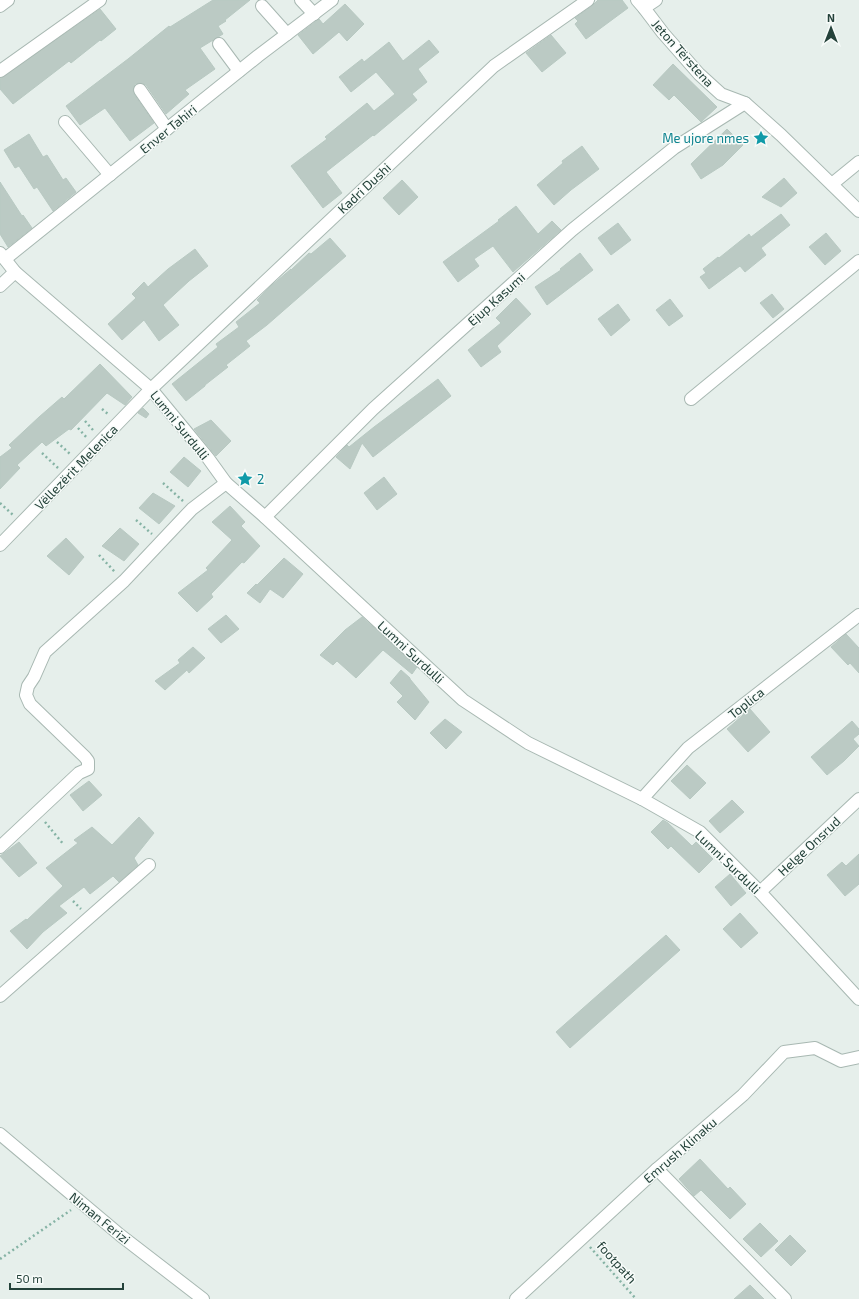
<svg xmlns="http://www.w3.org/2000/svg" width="859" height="1299" font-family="'Exo 2',sans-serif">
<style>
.building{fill:#bbcac4;stroke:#b8c9c2}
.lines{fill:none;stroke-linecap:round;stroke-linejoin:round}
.minor-casing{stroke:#a8b8b2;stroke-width:14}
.path{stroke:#86b3a5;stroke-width:2.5;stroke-dasharray:2 3;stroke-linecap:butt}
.minor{stroke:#fff;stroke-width:12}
.labels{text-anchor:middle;stroke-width:3;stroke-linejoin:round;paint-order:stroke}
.street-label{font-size:13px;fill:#24423a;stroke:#f7fbf9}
.culture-label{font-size:13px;fill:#0d838f;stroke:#f7fbf9;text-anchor:end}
</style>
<rect width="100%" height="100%" fill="#e6efeb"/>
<g class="building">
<path d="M213,0H250L225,20L226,21L218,26L223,34L200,48L215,69L185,90L189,94L166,114L146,85L140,83L135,84L133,90L134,94L154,123L130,141L105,108L80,125L66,106L128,59L169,26L170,27Z"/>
<path d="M598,0H622L628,8L586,39L575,24L578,21L575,18L592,6Z"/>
<path d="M345,4L364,24L347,41L339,32L313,54L298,35L319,19L323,24Z"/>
<path d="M100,9L116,29L101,41L100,40L71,63L69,61L13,104L0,89V79Z"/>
<path d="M551,35L566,53L542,72L526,53Z"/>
<path d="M429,40L439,52L418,69L427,82L412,94L417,100L374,136L373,135L326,172L342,193L323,208L291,166L327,139L325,137L367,103L374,111L395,94L376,72L351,92L339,77L362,59L364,62L389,42L403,61Z"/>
<path d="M673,64L717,107L701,122L674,95L669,100L653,85Z"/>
<path d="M727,129L743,145L723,165L701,179L691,164Z"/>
<path d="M29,134L43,157L47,155L63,180L66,178L76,192L53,211L37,187L34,189L19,166L15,168L4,150Z"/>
<path d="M582,146L599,169L571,190L554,205L537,185L563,163L562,161Z"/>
<path d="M784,178L797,193L781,207L762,197Z"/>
<path d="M402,180L418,197L399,215L383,198Z"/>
<path d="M0,182L22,216L23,215L32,228L8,247L0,234Z"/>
<path d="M516,206L538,234L552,221L561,230L513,272L493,246L474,259L479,266L458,282L443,262L499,221L498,220Z"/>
<path d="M781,214L790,225L761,248L766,255L745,272L740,266L709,289L700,277L706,273L703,269L718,257L719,258L749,234L751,237Z"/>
<path d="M618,223L631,240L611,255L598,238Z"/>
<path d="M826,233L841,251L825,265L809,247Z"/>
<path d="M330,238L346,256L267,325L246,341L250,346L226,365L228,367L205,385V386L186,401L172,384L218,347L216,344L239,327L236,322L260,303L257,300L272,285L291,269V270L309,253L311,254Z"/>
<path d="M195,249L208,266L189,281L163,305L179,325L159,341L144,320L122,340L108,324L136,298L132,294L144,282L148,287L168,269Z"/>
<path d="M580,253L593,270L547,305L535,287L561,270L560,269Z"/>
<path d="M772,294L784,309L773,318L760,303Z"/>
<path d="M516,298L531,314L497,346L501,352L481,367L468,350L501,323L496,318Z"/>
<path d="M670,299L683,316L669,326L656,310Z"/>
<path d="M618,304L630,320L611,336L598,319Z"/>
<path d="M100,364L132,397L125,405L107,393L71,430L69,429L46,446L42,442L17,465L20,468L0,489V457L12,448L9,445L39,417L62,397L64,399Z"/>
<path d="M438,379L451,396L373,457L362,443L350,469L336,457L347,445L349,447L374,427Z"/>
<path d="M143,408L149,414L146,418L138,413Z"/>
<path d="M211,420L231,441L216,456L194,429Z"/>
<path d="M184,457L201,471L188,487L170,472Z"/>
<path d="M384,477L397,494L377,510L364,493Z"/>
<path d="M153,493L175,506L159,524L139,508Z"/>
<path d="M230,506L245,522L241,526L260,546L244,563L242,562L211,594L213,597L197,612L178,593L208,570L206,568L232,540L212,522Z"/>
<path d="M120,528L139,544L124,561L102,546Z"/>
<path d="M66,538L84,557L69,575L47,556Z"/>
<path d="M284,558L303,574L283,598L270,589L260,603L247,593L256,584L257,585Z"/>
<path d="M226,615L239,629L221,643L208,629Z"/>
<path d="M362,617L417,667L412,674L383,650L356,678L337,661L333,665L320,655L345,630Z"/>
<path d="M846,634L859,648V673L850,663L848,665L831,647Z"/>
<path d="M193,647L205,658L189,673L187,670L165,690L155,681L180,663L178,660Z"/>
<path d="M401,670L410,678V679L429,702L415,720L397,702L403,696L390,683Z"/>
<path d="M750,709L770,732L748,752L727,729Z"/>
<path d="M445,719L462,732L446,749L430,733Z"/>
<path d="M852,721L859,729V734L853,739L859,746L844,761L827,775L811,757Z"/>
<path d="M687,765L706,783L690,799L671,781Z"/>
<path d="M89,781L102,795L83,811L70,795Z"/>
<path d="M732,800L744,812L720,833L709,821Z"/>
<path d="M139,817L154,833L134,858L138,865L119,882L113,876L90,894L84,887L59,906L67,913L43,932L27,949L10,931L26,919L27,920L63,886L46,868L78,843L74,840L92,827L112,845Z"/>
<path d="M663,820L668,823L692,846L696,842L713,859L699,873L671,846L668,849L651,832Z"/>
<path d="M19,842L37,863L19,877L0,856Z"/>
<path d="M859,854V884L845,896L827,875L842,862L846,866Z"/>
<path d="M730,874L746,893L731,906L715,887Z"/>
<path d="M740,913L758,933L741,948L723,929Z"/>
<path d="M666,935L680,950L570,1048L556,1032Z"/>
<path d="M700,1159L728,1189L730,1187L746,1204L730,1219L701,1190L694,1196L679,1179Z"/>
<path d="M760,1223L778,1241L761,1257L743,1239Z"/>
<path d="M790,1235L806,1251L791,1266L775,1250Z"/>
<path d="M750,1285L764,1299H734Z"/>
</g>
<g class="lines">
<defs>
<g id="minor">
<path d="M301,0L314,14"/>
<path d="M637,0L644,8L663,33L699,74L721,94L745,103L781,135L859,211"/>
<path d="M0,6L8,0"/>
<path d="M262,6L287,34"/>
<path d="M644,8L656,0"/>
<path d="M219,44L239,71"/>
<path d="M0,71L100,0"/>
<path d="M140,90L167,129"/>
<path d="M65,122L110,175"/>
<path d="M832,184L859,162"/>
<path d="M0,253L15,272L151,389L208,458L226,483L265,517L463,700L528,743L642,799L700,832L760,892L859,999"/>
<path d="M5,259L258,56L332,0"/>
<path d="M0,286L15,272"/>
<path d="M691,399L859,261"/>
<path d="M265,517L373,409L572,230L674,148L745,103"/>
<path d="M0,545L151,389L494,66L588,0"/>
<path d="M642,799L688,748L859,615"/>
<path d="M0,847L79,773L88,769V761L85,757L30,704L26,695L28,686L34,677L45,652L124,581L192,509L226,483"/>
<path d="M760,892L859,799"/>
<path d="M0,996L149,865"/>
<path d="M0,1134L120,1235L203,1299"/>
<path d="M657,1169L785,1299"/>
<path d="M516,1299L657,1169L743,1095L784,1052L815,1048L841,1061L859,1057"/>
</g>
</defs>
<use href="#minor" class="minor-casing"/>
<g class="path">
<path d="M102,409L108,414"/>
<path d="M85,421L93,430"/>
<path d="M78,428L87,438"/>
<path d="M57,442L70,454"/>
<path d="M42,453L58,468"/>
<path d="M163,483L183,501"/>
<path d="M0,503L13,515"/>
<path d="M136,520L152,534"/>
<path d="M99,555L115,572"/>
<path d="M45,822L64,845"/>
<path d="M73,901L81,909"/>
<path d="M590,1247L636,1299"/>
<path d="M0,1259L71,1210"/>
</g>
<use href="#minor" class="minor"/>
</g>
<defs>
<symbol id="sight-bare" viewBox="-9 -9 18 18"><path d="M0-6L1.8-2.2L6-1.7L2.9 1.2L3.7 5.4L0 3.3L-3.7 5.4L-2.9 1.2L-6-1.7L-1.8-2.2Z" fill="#0f9aa8" stroke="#f7fbf9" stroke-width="2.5" paint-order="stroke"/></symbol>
</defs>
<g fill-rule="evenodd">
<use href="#sight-bare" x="750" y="127" width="22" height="22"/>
<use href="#sight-bare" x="234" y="468" width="22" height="22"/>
</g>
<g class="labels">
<g class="street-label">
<text transform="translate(683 53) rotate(48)" y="5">Jeton Tërstena</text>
<text transform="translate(168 129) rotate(-39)" y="5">Enver Tahiri</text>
<text transform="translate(364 188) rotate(-43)" y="5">Kadri Dushi</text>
<text transform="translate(496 299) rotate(-42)" y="5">Ejup Kasumi</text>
<text transform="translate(180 425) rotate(51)" y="5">Lumni Surdulli</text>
<text transform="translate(76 467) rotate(-46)" y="5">Vëllezërit Melenica</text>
<text transform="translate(411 652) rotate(43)" y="5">Lumni Surdulli</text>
<text transform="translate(746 703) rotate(-38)" y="5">Toplica</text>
<text transform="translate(809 846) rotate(-43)" y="5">Helge Onsrud</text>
<text transform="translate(728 862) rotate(44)" y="5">Lumni Surdulli</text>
<text transform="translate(680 1150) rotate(-41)" y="5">Emrush Klinaku</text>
<text transform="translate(100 1218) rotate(39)" y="5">Niman Ferizi</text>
<text transform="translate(617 1262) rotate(48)" y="5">footpath</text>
</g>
<g class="culture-label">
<text x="749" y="143">Me ujore nmes</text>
<text x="257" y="484" text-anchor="start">2</text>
</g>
</g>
<g transform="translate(831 28)" stroke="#f7fbf9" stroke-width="3" paint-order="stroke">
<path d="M0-3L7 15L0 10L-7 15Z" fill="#24423a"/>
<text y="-6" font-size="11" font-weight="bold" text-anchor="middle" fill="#24423a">N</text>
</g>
<path d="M10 1283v6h113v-6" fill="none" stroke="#24423a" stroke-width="2"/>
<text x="16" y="1283" font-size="12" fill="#24423a" stroke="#f7fbf9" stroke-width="3" paint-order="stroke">50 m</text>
</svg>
